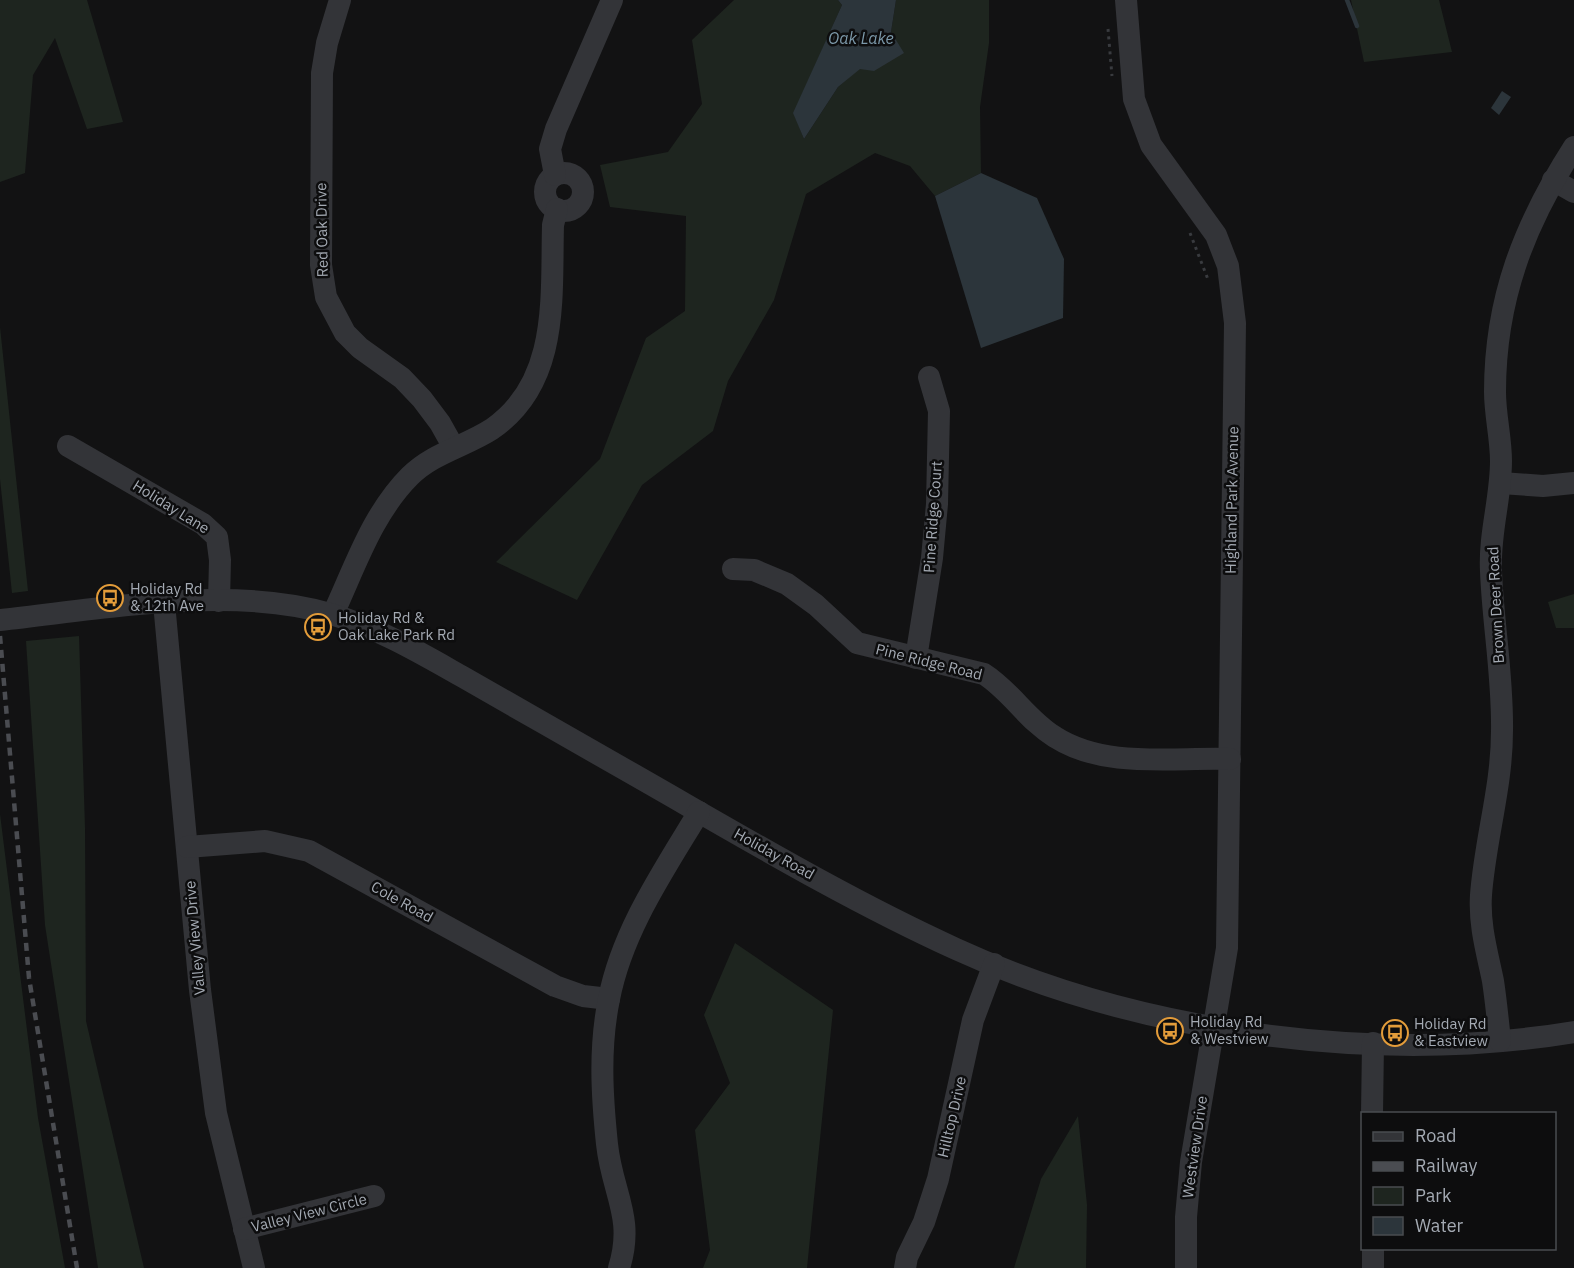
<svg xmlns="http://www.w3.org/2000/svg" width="1574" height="1268" font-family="'IBM Plex Sans',sans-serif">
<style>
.green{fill:#1e251f}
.water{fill:#2c353b}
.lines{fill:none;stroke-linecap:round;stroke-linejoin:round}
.stream{stroke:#2c353b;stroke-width:4.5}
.path{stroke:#393b3f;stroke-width:3;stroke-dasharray:3 4.5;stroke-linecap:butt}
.minor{stroke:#333438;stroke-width:22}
.rail{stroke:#4a4c51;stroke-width:4.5;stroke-dasharray:8 6;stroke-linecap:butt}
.labels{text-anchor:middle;stroke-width:5;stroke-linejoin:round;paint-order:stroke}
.street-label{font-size:15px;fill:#a4aab3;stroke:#0d0d0e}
.poi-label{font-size:15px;fill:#a4aab3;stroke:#0d0d0e;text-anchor:start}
.water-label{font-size:16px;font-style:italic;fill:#7d9aab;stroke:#0d0d0e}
</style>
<rect width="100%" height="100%" fill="#121213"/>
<g class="green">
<path d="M0,0H87L123,122L87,129L55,38L33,75L25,173L0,182Z"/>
<path d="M734,0H838L842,5L794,113L804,139L838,87L860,68L891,32L896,0H989V43L980,107L981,173L935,196L910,166L875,153L806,194L774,300L728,381L713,431L642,485L577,600L496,562L600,459L646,338L685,311L686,216L610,207L600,165L668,152L702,104L692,40Z"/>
<path d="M1351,0H1439L1452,52L1364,62Z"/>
<path d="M0,327L28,591L12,593L0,479Z"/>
<path d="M1574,594V628H1556L1548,602Z"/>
<path d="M79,636L85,828L86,1021L144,1268H98L45,925L26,641Z"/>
<path d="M0,814L38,1118L65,1268H0Z"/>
<path d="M735,943L833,1010L807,1268H703L710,1250L695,1130L730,1083L704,1015Z"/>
<path d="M1078,1116L1087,1205L1086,1268H1014L1041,1179Z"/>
</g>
<g class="water">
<path d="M838,0H896L891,32L904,53L874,71L860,69L838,87L804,139L793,113L842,5Z"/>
<path d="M1502,91L1511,97L1499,115L1491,108Z"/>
<path d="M981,173L1037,198L1064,259L1063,318L981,348L935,196Z"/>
</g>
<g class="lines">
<path class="stream" d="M1347,0L1357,26"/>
<g class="path">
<path d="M1108,29L1112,76"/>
<path d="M1190,233L1209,282"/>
</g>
<g class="minor">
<path d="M340,0L327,43L322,73L321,265L326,297L345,333L360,348L402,378L422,399L440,423L454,448"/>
<path d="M1126,0L1134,99L1151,145L1216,235L1228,266L1235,323L1227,948L1191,1162L1186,1217V1268"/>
<circle cx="564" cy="192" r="19"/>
<path d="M555,175L550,149L556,129L612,0"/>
<path d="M1553,180L1574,192"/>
<path d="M68,446L203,524L217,537L220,560L219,601"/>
<path d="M1501,483L1543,486L1574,483"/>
<path d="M733,569L754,570L787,584L816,605L857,643L984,674C1011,691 1027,720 1055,737C1105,769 1173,757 1230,759"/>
<path d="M164,603L200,990L216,1113L254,1268"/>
<path d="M333,614C355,567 372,514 410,476C433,453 466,446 492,429C560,382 551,297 553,225L557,209"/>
<path d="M0,620C103,609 234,584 334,615C380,629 422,654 463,677C517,708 570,738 624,769C733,831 842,897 956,949C1139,1033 1376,1065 1574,1032"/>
<path d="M916,658L932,558L937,504L939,411L929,377"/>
<path d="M187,847L265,841L309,851L555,986L583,996L609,999"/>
<path d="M1500,1041C1498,1021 1496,1001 1493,981C1487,952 1479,925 1481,895C1485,840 1502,787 1502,731C1503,677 1493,624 1491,571C1489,534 1501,498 1501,461C1501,438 1495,415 1495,392C1495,299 1524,225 1574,147"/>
<path d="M1372,1114L1373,1043"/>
<path d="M244,1229L374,1196"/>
<path d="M1373,1248V1268"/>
<path d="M619,1268C635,1217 612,1193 607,1144C602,1096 599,1048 609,999C622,931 664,870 699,812"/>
<path d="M905,1268L907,1257L924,1222L938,1179L973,1020L994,964"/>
</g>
<path class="rail" d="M0,636L29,978L77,1268"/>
</g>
<defs>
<symbol id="bus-ring" viewBox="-11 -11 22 22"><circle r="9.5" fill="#0d0d0e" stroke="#e39c3a" stroke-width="1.5"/><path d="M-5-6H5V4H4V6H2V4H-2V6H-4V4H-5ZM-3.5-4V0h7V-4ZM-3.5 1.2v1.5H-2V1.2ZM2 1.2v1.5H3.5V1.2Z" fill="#e39c3a"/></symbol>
</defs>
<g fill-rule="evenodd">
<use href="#bus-ring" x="95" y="583" width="30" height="30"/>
<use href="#bus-ring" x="303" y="612" width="30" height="30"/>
<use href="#bus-ring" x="1155" y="1016" width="30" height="30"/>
<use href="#bus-ring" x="1380" y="1018" width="30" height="30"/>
</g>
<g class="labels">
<g class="street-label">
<text transform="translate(322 230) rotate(-91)" y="5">Red Oak Drive</text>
<text transform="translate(1232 500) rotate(-89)" y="5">Highland Park Avenue</text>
<text transform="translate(171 507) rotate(32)" y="5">Holiday Lane</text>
<text transform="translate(933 517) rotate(-86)" y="5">Pine Ridge Court</text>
<text transform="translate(1496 605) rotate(-93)" y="5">Brown Deer Road</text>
<text transform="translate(929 662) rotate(14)" y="5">Pine Ridge Road</text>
<text transform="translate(774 854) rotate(29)" y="5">Holiday Road</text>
<text transform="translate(402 902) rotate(29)" y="5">Cole Road</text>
<text transform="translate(195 938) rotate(-95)" y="5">Valley View Drive</text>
<text transform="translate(952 1117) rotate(-77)" y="5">Hilltop Drive</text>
<text transform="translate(1195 1147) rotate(-82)" y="5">Westview Drive</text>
<text transform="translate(309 1213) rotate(-14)" y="5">Valley View Circle</text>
</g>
<g class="poi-label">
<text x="130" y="594">Holiday Rd<tspan x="130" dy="17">&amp; 12th Ave</tspan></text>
<text x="338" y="623">Holiday Rd &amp;<tspan x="338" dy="17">Oak Lake Park Rd</tspan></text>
<text x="1190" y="1027">Holiday Rd<tspan x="1190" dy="17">&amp; Westview</tspan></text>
<text x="1414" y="1029">Holiday Rd<tspan x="1414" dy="17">&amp; Eastview</tspan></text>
</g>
<g class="water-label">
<text x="861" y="44">Oak Lake</text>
</g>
</g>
<rect x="1361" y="1112" width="195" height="138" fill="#0d0d0e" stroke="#494c50" stroke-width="1.5"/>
<rect x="1373" y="1132" width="30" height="9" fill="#333438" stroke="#494c50" stroke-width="1.5"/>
<text x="1415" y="1142" font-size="18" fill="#a4aab3">Road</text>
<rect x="1373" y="1162" width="30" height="9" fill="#4a4c51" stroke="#494c50" stroke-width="1.5"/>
<text x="1415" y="1172" font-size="18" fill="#a4aab3">Railway</text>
<rect x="1373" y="1187" width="30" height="18" fill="#1e251f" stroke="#494c50" stroke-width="1.5"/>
<text x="1415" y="1202" font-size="18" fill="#a4aab3">Park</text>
<rect x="1373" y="1217" width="30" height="18" fill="#2c353b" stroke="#494c50" stroke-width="1.5"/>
<text x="1415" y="1232" font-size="18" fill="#a4aab3">Water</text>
</svg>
